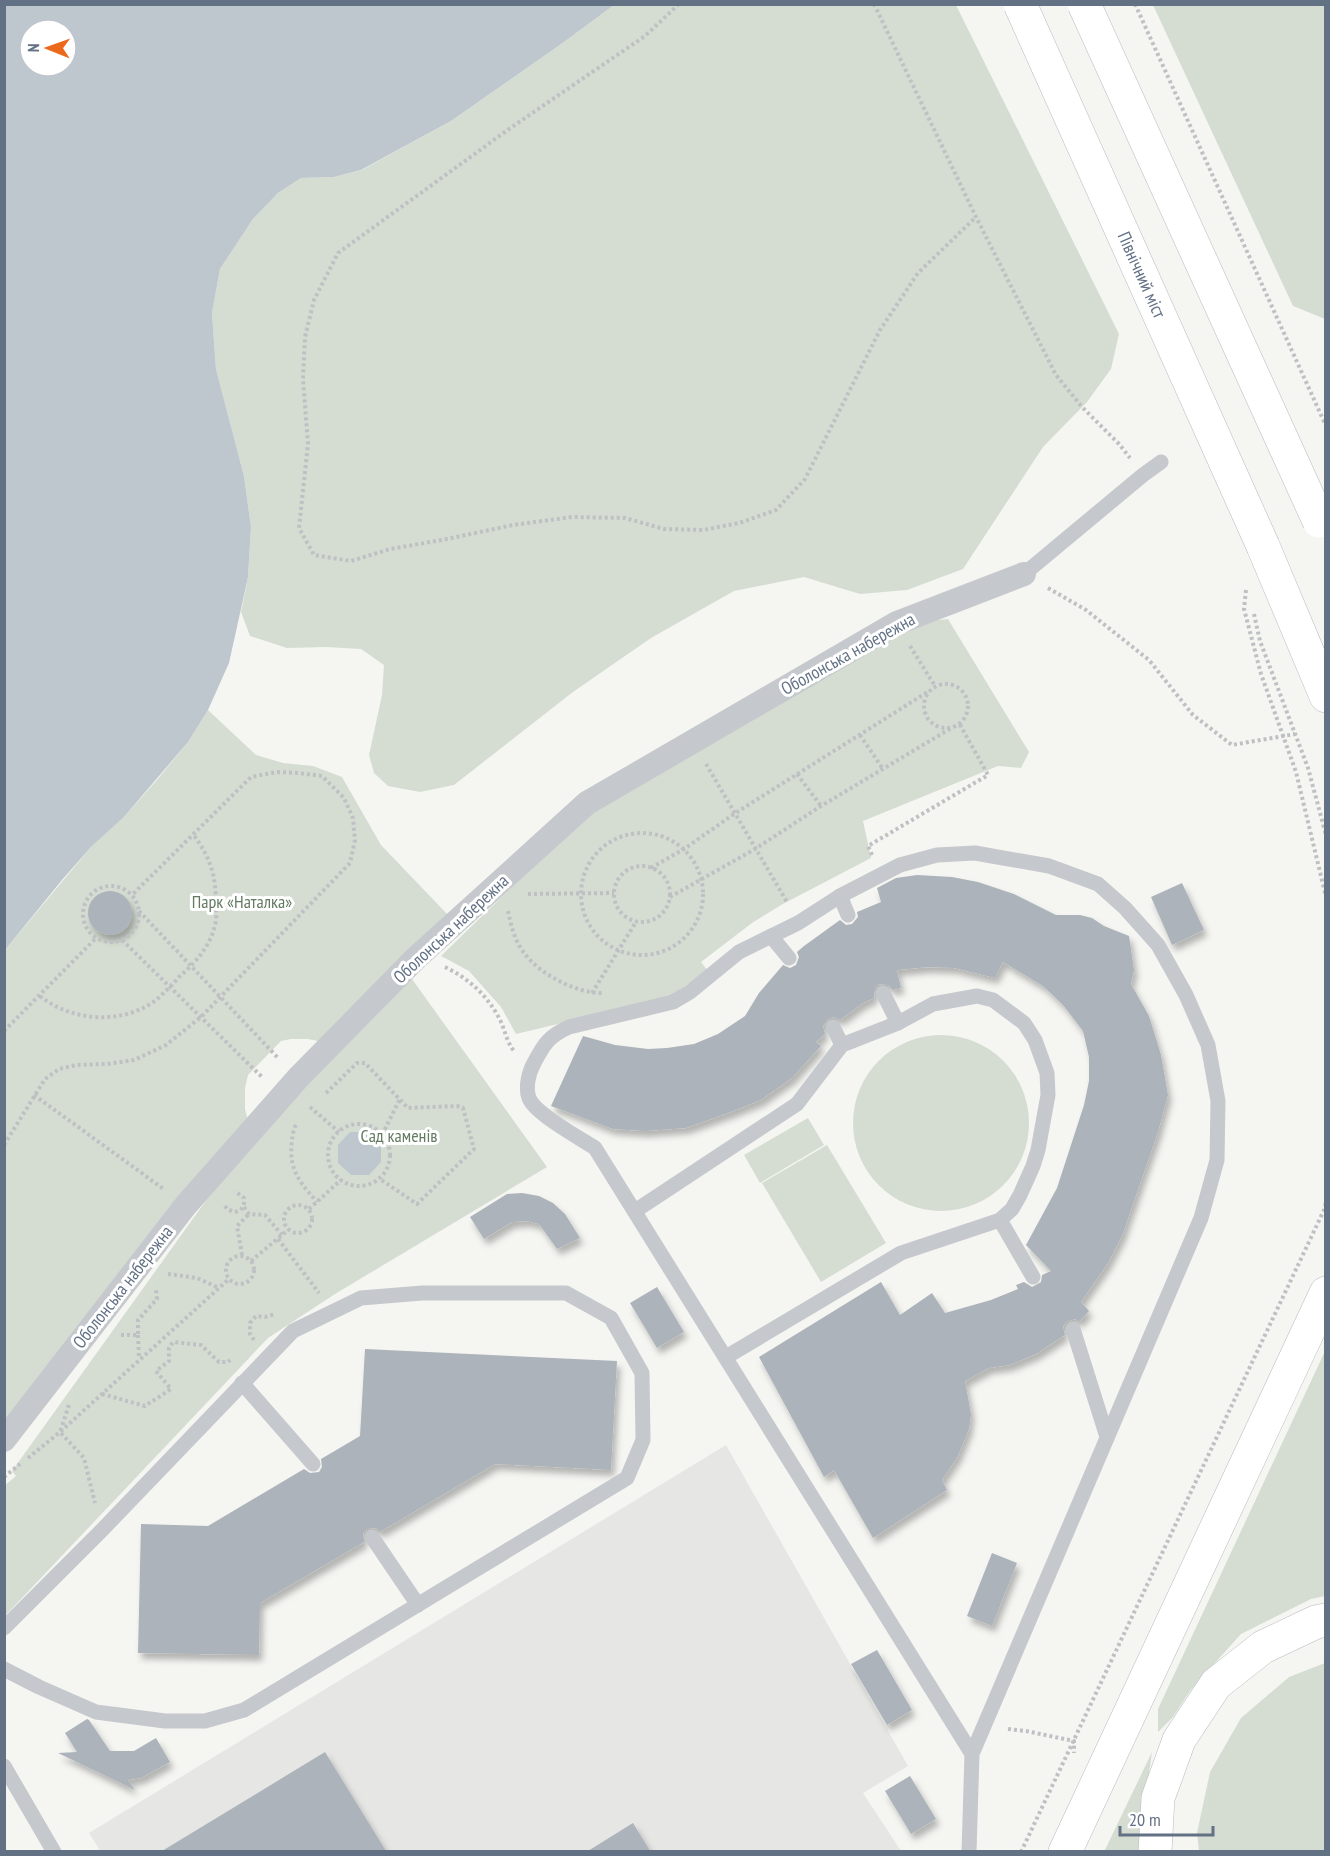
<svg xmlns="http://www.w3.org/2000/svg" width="1330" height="1856" font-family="'PT Sans Narrow',sans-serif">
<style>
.built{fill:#e6e6e5}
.green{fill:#d5ddd3}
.water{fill:#bec7ce;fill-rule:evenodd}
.building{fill:#adb3ba;filter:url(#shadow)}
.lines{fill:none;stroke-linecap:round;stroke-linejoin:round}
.secondary-casing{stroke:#b7bbc1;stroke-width:34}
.primary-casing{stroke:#b8bbc0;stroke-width:34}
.path{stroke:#bfc0c3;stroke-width:4;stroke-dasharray:3 3;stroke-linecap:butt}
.service{stroke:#c5c8cc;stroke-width:15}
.pedestrian{stroke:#c5c8cc;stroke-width:24}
.secondary{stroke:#fff;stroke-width:33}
.primary{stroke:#fff;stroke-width:33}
.primary-bridge-casing{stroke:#b8bbc0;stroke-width:34;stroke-linecap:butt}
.path-bridge{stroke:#bfc0c3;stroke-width:4;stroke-dasharray:3 3;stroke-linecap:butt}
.primary-bridge{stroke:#fff;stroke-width:33}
.labels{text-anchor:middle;stroke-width:6;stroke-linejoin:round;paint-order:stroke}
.street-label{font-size:18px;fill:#637185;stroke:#fff}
.park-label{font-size:18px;fill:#647b62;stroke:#fff}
</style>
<defs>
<filter id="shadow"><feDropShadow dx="3.5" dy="6" stdDeviation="3" flood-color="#0004"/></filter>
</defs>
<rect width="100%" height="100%" fill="#f5f6f2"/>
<path class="built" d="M726,1445L908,1766L863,1793L901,1851L101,1852L89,1833Z"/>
<g class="green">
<path d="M614,5H956L1119,334L1111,369L1087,402L1043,447L963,569L907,590L860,594L804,577L734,591L651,638L573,692L454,785L420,792L388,786L374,773L369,755L382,695L384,665L361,649L326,647L287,648L250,636L241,612L248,577L251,527L244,476L216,369L212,313L220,269L253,219L278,193L301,178L334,177L362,170L451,121L564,42Z"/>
<path d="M1153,5H1325V319L1293,306Z"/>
<path d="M948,619L1029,752L1021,768L998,766L863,821L871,858L781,905L752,923L701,962L708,971L667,998L516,1034L501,1007L469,971L441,956L592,809L905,624Z"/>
<path d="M208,710L256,755L283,763L313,766L342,777L381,845L449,916L323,1042L308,1039H291L281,1041L248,1075L245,1088V1109L248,1121L5,1427V950L91,847L124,817L156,781L188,742Z"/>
<path d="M412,979L547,1167L335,1294L268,1338L5,1616L4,1486L16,1476L12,1471L215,1188L297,1096Z"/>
<circle cx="941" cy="1123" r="88"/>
<path d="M808,1118L824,1145L760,1183L744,1155Z"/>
<path d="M827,1145L886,1243L821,1282L762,1183Z"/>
<path d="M1325,1351V1596L1311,1599L1241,1634L1190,1691L1173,1717L1158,1732V1709Z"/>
<path d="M1325,1663V1851H1199L1197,1833L1210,1772L1241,1718L1289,1677Z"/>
<path d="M1152,1752L1141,1829L1142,1851L1104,1852Z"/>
</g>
<g class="water">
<path d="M5,4L614,5L564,42L451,121L361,170L334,177L301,178L278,193L253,219L220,269L212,313L216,369L244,476L251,527L248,577L229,663L208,710L188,742L124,817L91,847L62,880L5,950ZM30,30H66V66H30Z"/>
<path d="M350,1132H368L381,1145V1162L369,1175H351L338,1163V1145Z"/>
</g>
<g class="building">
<path d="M917,875L952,877L978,882L1014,894L1056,915H1080L1092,918L1104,926L1129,936L1134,970L1131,984L1149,1016L1161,1055L1168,1095L1158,1132L1122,1236L1108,1263L1081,1302L1089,1311L1079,1322L1075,1319L1066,1322L1063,1327L1065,1335L1036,1354L1010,1365L989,1368L965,1381L971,1414L969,1429L958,1456L942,1480L947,1490L873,1538L834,1470L824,1477L759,1357L881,1282L900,1315L932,1293L945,1313L991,1300L1018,1289L1016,1285L1024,1282L1032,1287L1041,1282L1042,1275L1051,1271L1026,1245L1057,1188L1084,1105L1089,1081V1057L1083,1031L1063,1005L1043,986L1003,962L995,978L954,968L928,967L897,970L901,988L893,990L888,985L879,984L875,988L874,998L863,1003L840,1020L834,1017L828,1019L823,1026L825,1034L816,1042L821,1046L792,1078L761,1100L731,1112L686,1128L645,1131L613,1129L551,1106L583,1036L615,1045L648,1049L667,1048L694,1044L718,1034L745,1016L759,993L783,965L790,968L796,965L799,957L797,952L804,946L840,920L846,925L852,924L858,917L857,912L881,902L877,888L896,878Z"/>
<path d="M1182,883L1204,930L1172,945L1151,897Z"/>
<circle cx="110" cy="913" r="22"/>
<path d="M522,1193L539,1196L553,1203L565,1214L580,1238L557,1249L539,1224L527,1221L512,1222L484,1239L470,1217L507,1194Z"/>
<path d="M657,1287L684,1332L657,1348L630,1303Z"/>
<path d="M365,1349L617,1361L611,1470L495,1464L380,1532L376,1528L367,1529L363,1533L364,1542L260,1603L259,1655L138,1653L141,1524L208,1526L304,1469L310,1473L319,1472L322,1467L321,1459L360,1436Z"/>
<path d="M992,1553L1017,1563L992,1626L967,1616Z"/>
<path d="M877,1650L912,1710L887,1725L851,1664Z"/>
<path d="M87,1719L89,1720L110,1751H134L156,1738L170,1762L141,1778L128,1780L135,1790L58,1753L77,1752L65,1733Z"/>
<path d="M325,1752L386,1851H162Z"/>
<path d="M910,1776L936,1819L911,1834L885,1791Z"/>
<path d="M633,1823L650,1851H588Z"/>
</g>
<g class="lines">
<defs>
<g id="secondary">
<path d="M1065,1852L1326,1293"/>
<path d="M1155,1852L1158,1798L1179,1740L1216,1684L1263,1647L1316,1622L1326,1620"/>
</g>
<path id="primary" d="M1263,546L1326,696"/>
</defs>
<use href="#secondary" class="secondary-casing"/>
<use href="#primary" class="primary-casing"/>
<g class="path">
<path d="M679,4L645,36L509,129L338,253L314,300L305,337L303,379L308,444L299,528L314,555L351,561L390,549L442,540L513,525L572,517L625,518L664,529L703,530L739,523L776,510L805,479L880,330L918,273L976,217"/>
<path d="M874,4L976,217L1056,375L1082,407L1119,444L1130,458"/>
<path d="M1048,588L1086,610L1149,660L1193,715L1232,745L1295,734"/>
<path d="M1246,590L1244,609L1261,674L1296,772L1326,897"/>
<path d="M1254,614L1260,641L1308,768L1326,835"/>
<path d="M910,646L935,686"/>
<circle cx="946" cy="706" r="22"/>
<path d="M860,735L883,769"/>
<path d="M706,764L787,902"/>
<path d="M797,774L821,806"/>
<circle cx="642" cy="894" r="61"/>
<path d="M872,855L868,846L988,775L959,723"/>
<circle cx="642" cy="894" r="28"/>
<path d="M651,868L684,849L734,814L929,691"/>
<circle cx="111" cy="914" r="28"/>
<path d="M528,894L614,893"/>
<path d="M670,897L755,849L821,806L953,727"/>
<path d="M139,911L279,1059"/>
<path d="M508,911C511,926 515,942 525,954C541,975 576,993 602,993"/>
<path d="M122,940L263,1078"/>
<path d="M445,967C468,978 487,995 499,1018C505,1029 506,1041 514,1051"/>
<path d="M592,993L636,922"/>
<path d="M40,996C72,1022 123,1025 156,1000C164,993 172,985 179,977C195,963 210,947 215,925C217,919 216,912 216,906C216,875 211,859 193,834"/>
<path d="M4,1031L96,938"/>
<path d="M326,1093L357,1063H365L408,1108L457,1106L463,1108L474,1149L417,1204L380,1179"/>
<path d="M34,1095L165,1190"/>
<path d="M310,1107L339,1132"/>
<circle cx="359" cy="1155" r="31"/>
<path d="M296,1125L294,1128C287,1164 293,1175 317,1202"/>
<path d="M382,1135L400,1099"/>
<path d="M4,1145L45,1079L59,1069L76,1065L107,1064L134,1060L166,1045L201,1017L350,863L355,840L353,818L344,798L322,776L298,773L277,772L251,777L132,895"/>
<circle cx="298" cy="1219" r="14"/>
<path d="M225,1206L227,1209L234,1212C242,1211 245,1206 244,1198L235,1191"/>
<path d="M244,1207L249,1214L265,1215L282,1235"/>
<path d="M309,1209L341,1180"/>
<path d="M278,1239L319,1293"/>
<path d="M242,1255L237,1226L249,1214"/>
<circle cx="240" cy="1270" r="14"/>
<path d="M251,1261L288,1230"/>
<path d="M168,1274L197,1278L219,1288"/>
<path d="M121,1335H138V1320L157,1299L156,1290"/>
<path d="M138,1335L139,1358"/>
<path d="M254,1340L250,1334V1323L256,1316L265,1317L275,1314"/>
<path d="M102,1394L145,1406L171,1389L156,1371L169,1361V1348L173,1342L201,1345L219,1362H228L230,1360"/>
<path d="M69,1405L60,1432L84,1458L95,1503"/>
<path d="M28,1458L60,1432L229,1279"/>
<path d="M4,1477L20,1464"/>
<path d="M1008,1729L1026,1731L1074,1741V1753"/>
<path d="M1021,1852L1324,1210L1326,1202"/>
</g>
<g class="service">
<path d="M1024,574L1143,475L1161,462"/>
<path d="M840,896L848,915"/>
<path d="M771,936L789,958"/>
<path d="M883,993L898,1023"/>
<path d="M833,1027L842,1045"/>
<path d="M635,1211L797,1104L842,1045L898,1023L933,1004L977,996L993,1000L1024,1023L1035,1040L1047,1073L1048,1095L1038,1150L1033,1166L1020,1195L1012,1209L1000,1220L1033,1277"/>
<path d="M1073,1329L1107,1437"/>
<path d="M726,1357L901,1253L1000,1220"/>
<path d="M242,1383L313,1464"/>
<path d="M372,1537L418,1605"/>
<path d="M4,1628L102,1530L293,1331L361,1298L422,1293H566L611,1318L642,1373L643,1440L627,1478L244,1710L205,1721H165L96,1712L39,1687L4,1669"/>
<path d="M4,1766L54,1852"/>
<path d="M969,1852L972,1754L1201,1218L1217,1160L1218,1101L1208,1045L1186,995L1158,945L1125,908L1098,884L1049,866L975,853L937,855L900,865L840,896L798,923L739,952L690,992L673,1002L569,1027C549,1036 544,1044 534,1063C529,1072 525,1087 529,1098C535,1114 580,1138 595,1148L972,1754"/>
</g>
<path class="pedestrian" d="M4,1440L186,1205L298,1078L415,959L587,803L897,623L1024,574"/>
<use href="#secondary" class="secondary"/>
<use href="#primary" class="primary"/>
<defs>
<g id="primary-bridge">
<path id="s1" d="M1020,4L1263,546"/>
<path d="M1084,4L1319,521"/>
</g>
</defs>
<use href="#primary-bridge" class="primary-bridge-casing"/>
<path class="path-bridge" d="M1135,4L1326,426"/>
<use href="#primary-bridge" class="primary-bridge"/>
</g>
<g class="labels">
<g class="street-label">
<text dy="6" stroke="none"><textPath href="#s1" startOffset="297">Північний міст</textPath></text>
<text transform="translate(848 654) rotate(-29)" y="6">Оболонська набережна</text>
<text transform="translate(451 929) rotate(-43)" y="6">Оболонська набережна</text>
<text transform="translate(123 1287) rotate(-52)" y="6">Оболонська набережна</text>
</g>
<g class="park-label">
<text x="242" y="908">Парк «Наталка»</text>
<text x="399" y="1142">Сад каменів</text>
</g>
</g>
<rect width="1330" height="1856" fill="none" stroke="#637185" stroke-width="12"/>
<g transform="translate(48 48) rotate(271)"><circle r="28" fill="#ffffff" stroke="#c1c6ce" stroke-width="1.5"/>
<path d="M0-4.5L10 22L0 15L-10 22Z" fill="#ec691c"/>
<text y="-9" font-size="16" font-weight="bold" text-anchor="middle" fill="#637185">N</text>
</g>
<path d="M1120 1826v9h93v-9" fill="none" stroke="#637185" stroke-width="3"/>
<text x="1129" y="1826" font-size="18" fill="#637185" stroke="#ffffff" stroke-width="4.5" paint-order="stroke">20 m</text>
</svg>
